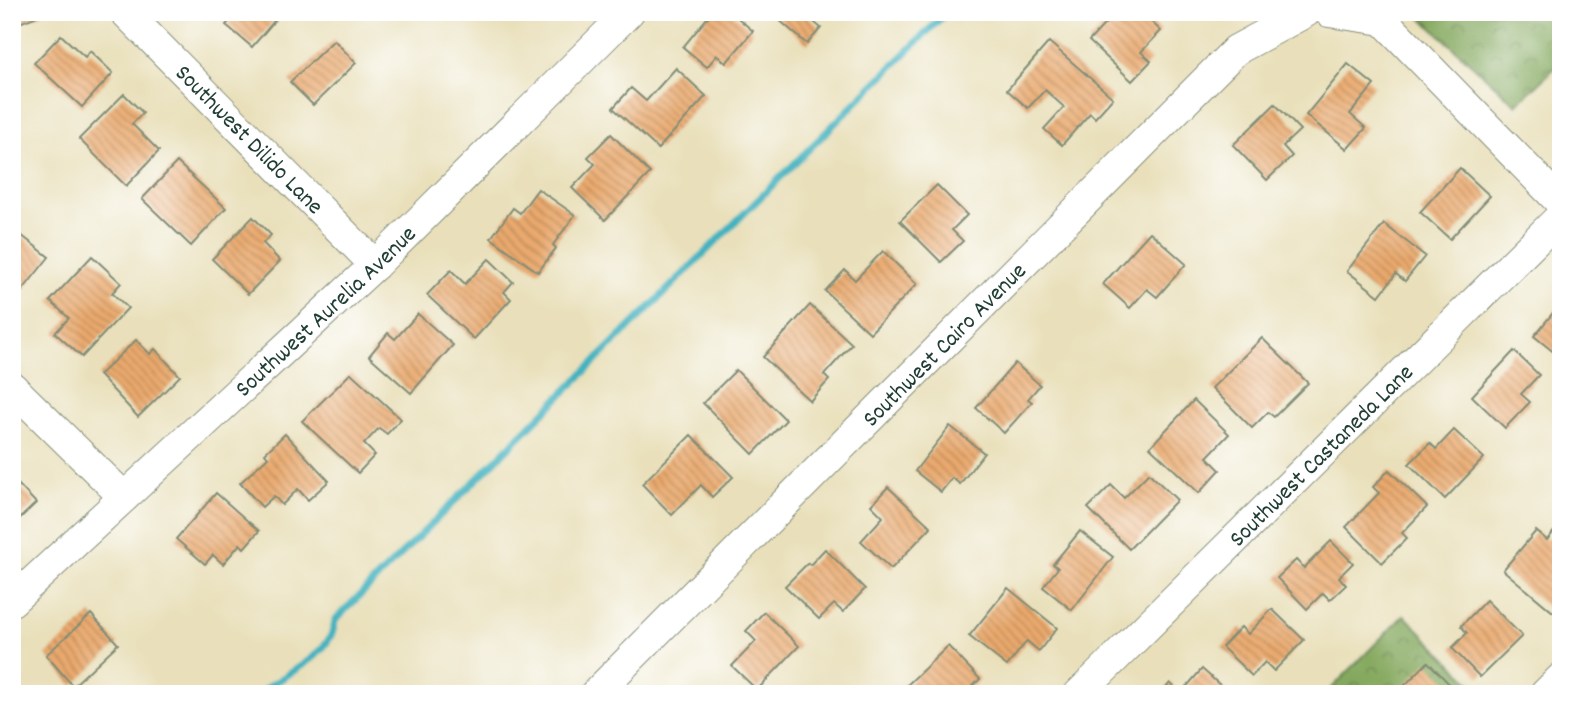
<svg xmlns="http://www.w3.org/2000/svg" width="1573" height="706" font-family="Dekko,sans-serif">
<style>
.forest{fill:url(#forest-crowns);stroke:#527248;stroke-width:2}
.lines{fill:none;stroke-linecap:round;stroke-linejoin:round}
.stream{stroke:#43b2bf;stroke-width:7}
.building{fill:url(#building-back-hatch)}
.minor-casing{stroke:#848e78;stroke-width:32}
.minor{stroke:#fff;stroke-width:30}
.labels{text-anchor:middle;stroke-width:6;stroke-linejoin:round;paint-order:stroke}
.street-label{font-size:24px;fill:#1f3d34;stroke:#fff}
</style>
<defs>
<pattern id="forest-crowns" width="20" height="18" patternUnits="userSpaceOnUse" patternTransform="scale(1.75)"><rect width="20" height="18" fill="#84a85d"/><path d="M2 6a3 3 0 1 1 6 0M12 15a3 3 0 1 1 6 0" fill="none" stroke="#6b8a4e"/></pattern>
<pattern id="building-back-hatch" width="6" height="6" patternUnits="userSpaceOnUse" patternTransform="scale(1.75)"><rect width="6" height="6" fill="#eaa96d"/><path d="M-1 5l2 2M0 0l6 6M5-1l2 2" fill="none" stroke="#bd8b5a"/></pattern>
</defs>
<rect width="100%" height="100%" fill="#fff"/>
<filter id="ink" filterUnits="userSpaceOnUse"><feTurbulence type="fractalNoise" baseFrequency=".0143" numOctaves="2"/><feDisplacementMap in="SourceGraphic" scale="14" xChannelSelector="R" yChannelSelector="G"/><feConvolveMatrix kernelMatrix="1 2 1 2 8 2 1 2 1" color-interpolation-filters="sRGB"/></filter>
<filter id="wash" filterUnits="userSpaceOnUse"><feTurbulence type="fractalNoise" baseFrequency=".00686" numOctaves="4" result="noise"/><feDisplacementMap in="SourceGraphic" scale="28" xChannelSelector="R" yChannelSelector="G"/><feGaussianBlur stdDeviation="1.57" result="paint"/><feColorMatrix in="noise" values="0 0 0 0 0 0 0 0 0 0 0 0 0 0 0 0 0 1.4 0 .05"/><feComposite in="paint" operator="in"/></filter>
<g filter="url(#wash)">
<rect width="100%" height="100%" fill="#e9e0bb"/>
<g class="forest">
<path d="M1415,12H1561V62L1516,105Z"/>
<path d="M1404,615L1482,694H1326Z"/>
</g>
<g class="lines">
<path class="stream" d="M258,694C284,674 333,656 335,620L947,12"/>
</g>
<g id="blocks">
<g class="building">
<path d="M12,12H41L42,14L12,26Z"/>
<path d="M238,12H282L252,47L226,25Z"/>
<path d="M712,12H731L753,31L726,63L717,55L707,67L683,47Z"/>
<path d="M770,12H802L821,28L807,44Z"/>
<path d="M1112,12H1141L1161,31L1141,52L1151,61L1132,81L1089,41L1114,14Z"/>
<path d="M61,35L85,57L90,51L113,73L82,107L34,63Z"/>
<path d="M334,40L356,63L313,105L290,82Z"/>
<path d="M1049,42L1113,98L1095,118L1090,113L1062,145L1044,129L1064,107L1045,90L1028,108L1007,90Z"/>
<path d="M1348,64L1374,85L1350,114L1366,128L1347,149L1306,115Z"/>
<path d="M676,68L706,96L658,149L613,108L631,88L646,101Z"/>
<path d="M124,94L143,113L132,124L159,151L126,186L79,139Z"/>
<path d="M1275,104L1300,130L1283,146L1292,156L1267,180L1233,145Z"/>
<path d="M611,134L650,173L605,220L572,188L595,164L588,157Z"/>
<path d="M177,162L226,208L191,246L142,199Z"/>
<path d="M1460,168L1490,196L1450,239L1420,212Z"/>
<path d="M937,185L967,215L952,230L963,241L941,262L900,221Z"/>
<path d="M538,189L575,215L553,245L556,248L538,272L491,238L513,208L520,213Z"/>
<path d="M253,217L271,235L263,243L280,261L248,294L212,259Z"/>
<path d="M1384,224L1425,256L1405,281L1396,274L1379,296L1347,271Z"/>
<path d="M12,228L49,257L22,291L12,284Z"/>
<path d="M1150,232L1186,264L1157,297L1147,289L1130,308L1103,284Z"/>
<path d="M883,251L917,284L870,333L825,291L845,270L855,280Z"/>
<path d="M92,256L121,283L112,293L128,308L82,357L55,333L69,318L50,301Z"/>
<path d="M489,259L513,282L504,292L511,299L474,339L427,295L451,270L465,284Z"/>
<path d="M1561,303V358L1534,336Z"/>
<path d="M810,305L852,344L824,375L829,380L810,401L763,357Z"/>
<path d="M418,314L453,345L411,393L369,356L388,333L395,339Z"/>
<path d="M1262,338L1308,383L1274,417L1268,412L1252,428L1212,388Z"/>
<path d="M136,340L150,354L155,349L180,376L138,417L99,375Z"/>
<path d="M1514,351L1539,375L1521,394L1530,402L1505,428L1472,396Z"/>
<path d="M1015,363L1040,385L1028,399L1032,402L1004,433L976,408Z"/>
<path d="M736,370L786,420L753,454L703,403Z"/>
<path d="M351,373L401,419L387,434L379,428L364,444L375,455L358,473L302,421Z"/>
<path d="M1194,400L1229,434L1207,457L1220,470L1199,493L1150,447Z"/>
<path d="M950,426L984,453L960,484L952,478L941,492L915,471Z"/>
<path d="M1454,430L1484,458L1445,499L1409,464L1430,443L1436,449Z"/>
<path d="M285,434L329,481L308,500L298,489L282,505L274,496L262,507L240,483L268,457L265,453Z"/>
<path d="M691,435L733,477L712,497L701,485L672,515L642,484Z"/>
<path d="M1389,470L1427,507L1402,533L1407,538L1382,563L1346,527L1379,493L1373,487Z"/>
<path d="M1149,473L1177,500L1129,549L1088,508L1111,485L1124,498Z"/>
<path d="M15,481L36,503L12,526V484Z"/>
<path d="M888,487L931,527L891,569L861,541L883,517L871,505Z"/>
<path d="M216,493L259,531L244,548L240,544L223,564L213,555L205,564L176,539Z"/>
<path d="M1556,529L1561,533V603L1553,612L1503,570L1536,531L1547,540Z"/>
<path d="M1080,531L1113,557L1072,610L1043,587L1058,568L1053,564Z"/>
<path d="M1331,541L1353,563L1339,577L1346,585L1330,600L1323,593L1307,609L1277,578L1296,560L1304,568Z"/>
<path d="M825,549L865,589L843,612L834,604L819,619L785,586L808,563L810,565Z"/>
<path d="M1008,588L1057,628L1039,651L1027,641L1007,666L969,636Z"/>
<path d="M1486,600L1522,636L1480,677L1452,648L1467,633L1461,626Z"/>
<path d="M1272,609L1304,640L1274,671L1265,662L1252,676L1222,647L1241,627L1248,634Z"/>
<path d="M764,612L799,646L757,690L732,666L756,641L746,631Z"/>
<path d="M91,614L118,644L73,686L46,655Z"/>
<path d="M948,646L980,679L965,694H908L903,689Z"/>
<path d="M1428,662L1459,694H1396Z"/>
<path d="M1202,669L1230,694H1161L1170,683L1181,693Z"/>
</g>
</g>
</g>
<g filter="url(#ink)">
<use href="#blocks" fill-opacity="0" stroke="#848e78" stroke-width="2"/>
<g class="lines">
<defs>
<g id="minor">
<path id="s1" d="M125,12L375,265"/>
<path d="M1329,12L1383,20L1561,203"/>
<path d="M12,387L124,497"/>
<path id="s2" d="M12,601L375,265L629,12"/>
<path id="s3" d="M595,694L1236,50L1306,12"/>
<path id="s4" d="M1079,694L1561,216"/>
<path d="M1545,694L1561,678"/>
</g>
</defs>
<use href="#minor" class="minor-casing"/>
<use href="#minor" class="minor"/>
</g>
</g>
<g class="labels">
<g class="street-label">
<text dy="8" stroke="none"><textPath href="#s1" startOffset="178">Southwest Dilido Lane</textPath></text>
<text dy="8" stroke="none"><textPath href="#s2" startOffset="427">Southwest Aurelia Avenue</textPath></text>
<text dy="8" stroke="none"><textPath href="#s3" startOffset="494">Southwest Cairo Avenue</textPath></text>
<text dy="8" stroke="none"><textPath href="#s4" startOffset="340">Southwest Castaneda Lane</textPath></text>
</g>
</g>
<rect width="1573" height="706" fill="none" stroke="#fff" stroke-width="42"/>
</svg>
